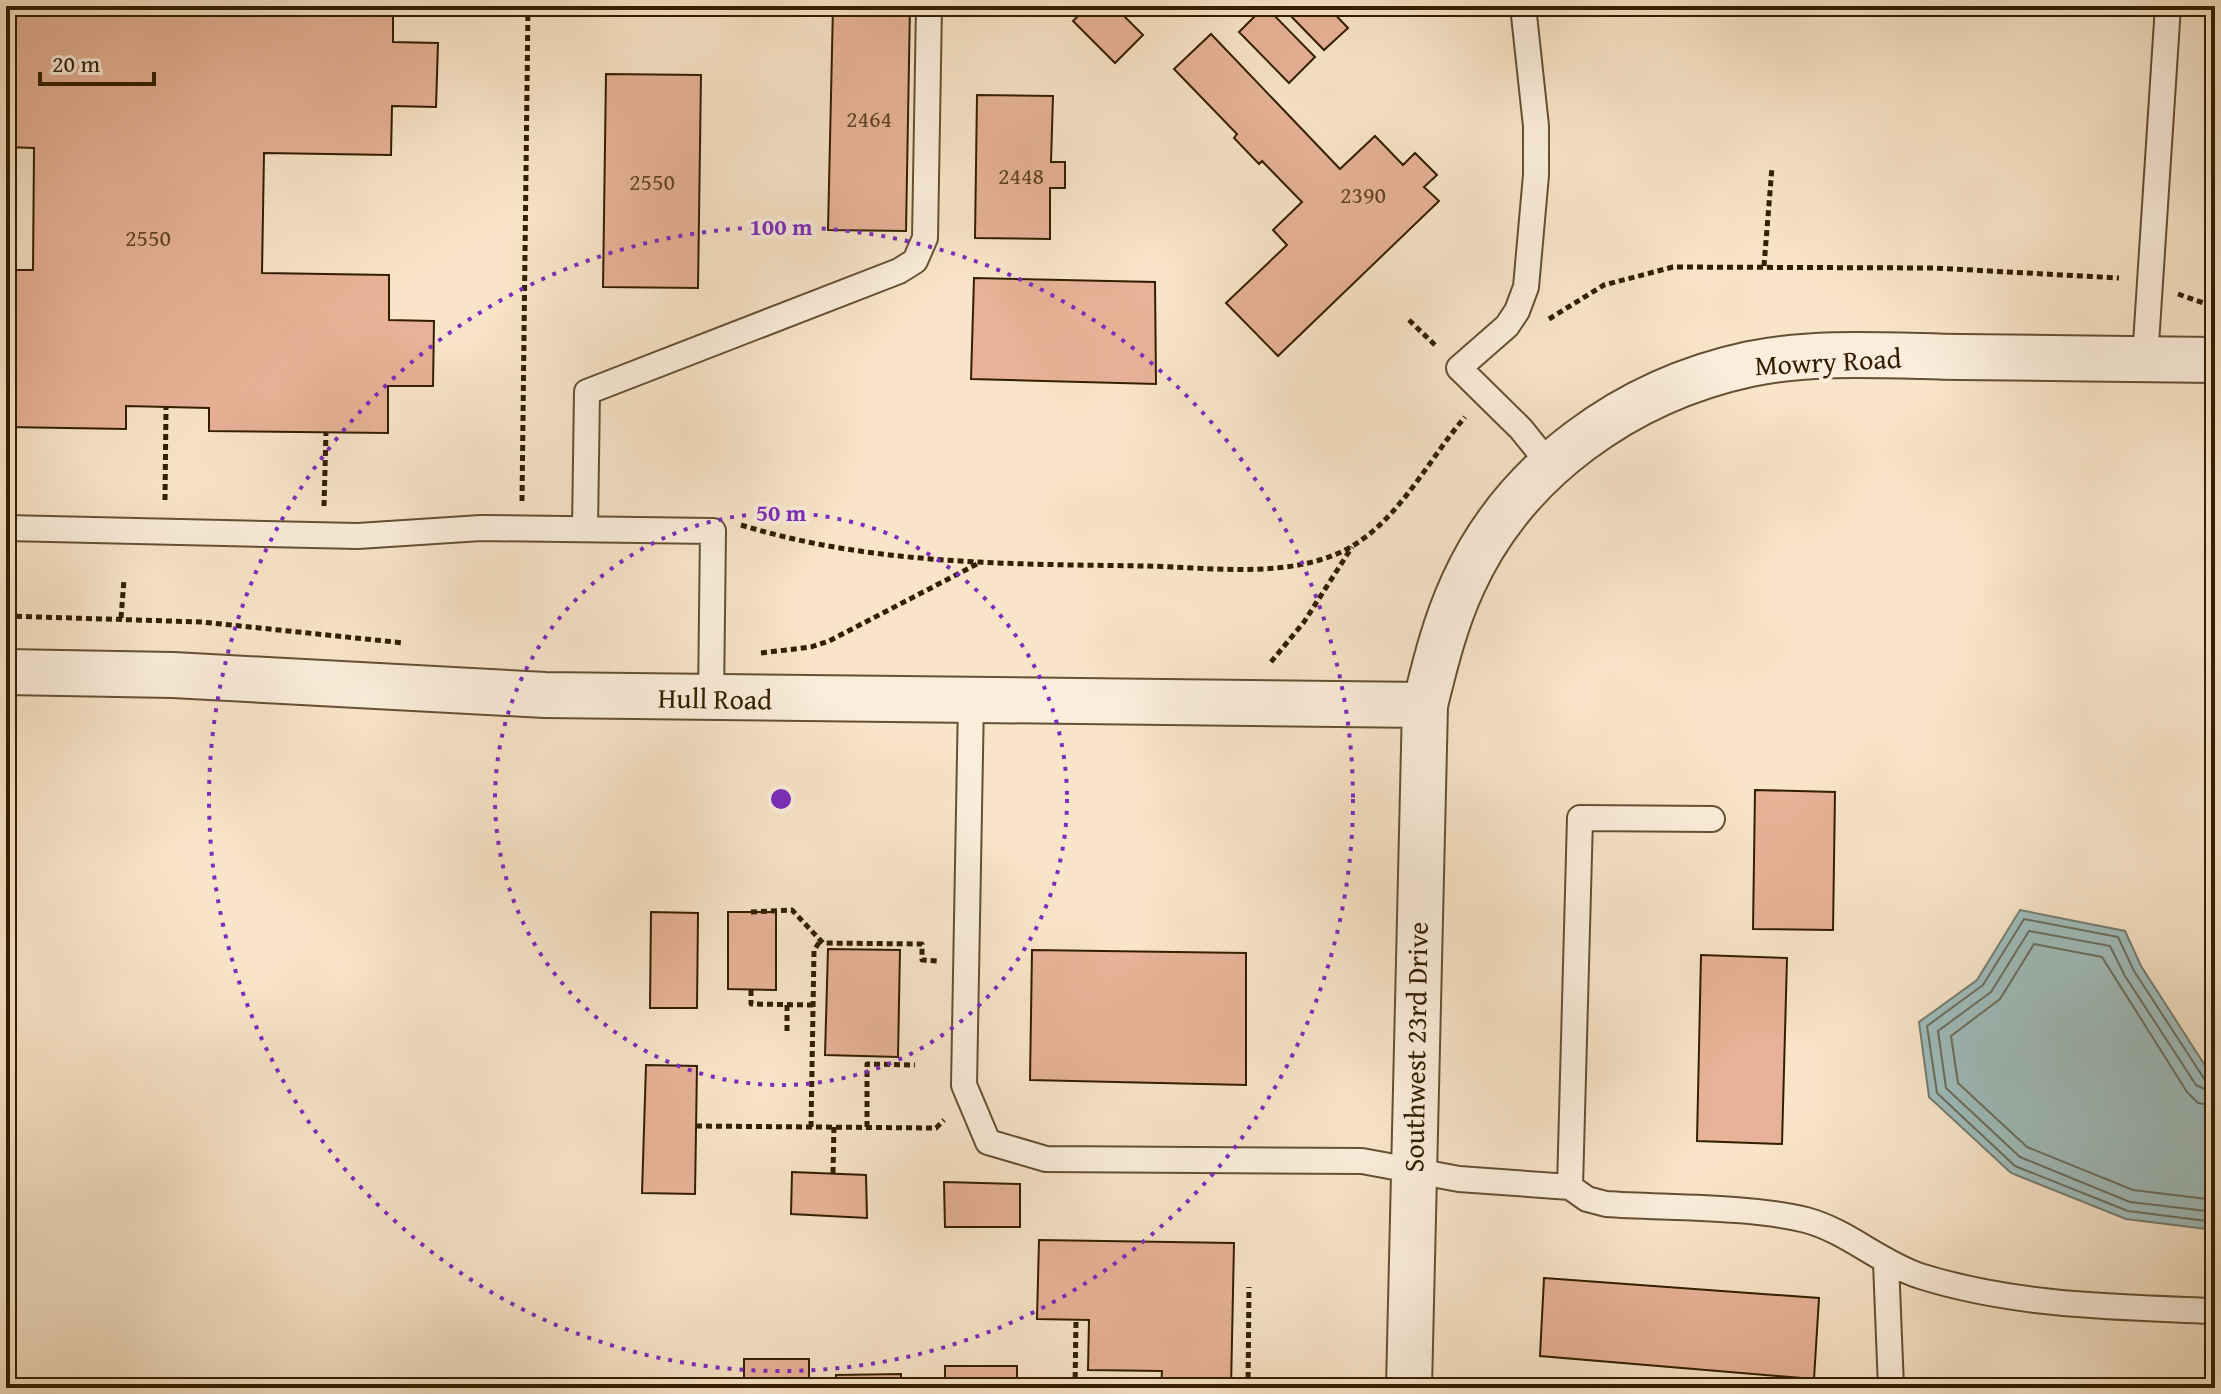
<svg xmlns="http://www.w3.org/2000/svg" width="2221" height="1394" font-family="'Gentium Book Plus',serif">
<style>
.water{fill:#9fbdbd;stroke:#747d71;stroke-width:2}
.lines{fill:none;stroke-linecap:round;stroke-linejoin:round}
.shore{stroke:#696e5e;stroke-width:2}
.building{fill:#e7b297;stroke:#331e00;stroke-width:2}
.lane-casing{stroke:#645032;stroke-width:28}
.street-casing{stroke:#645032;stroke-width:48}
.path{stroke:#331e00;stroke-width:5;stroke-dasharray:6 4;stroke-linecap:butt}
.lane{stroke:#faeddb;stroke-width:24}
.street{stroke:#faeddb;stroke-width:44}
.ring{fill:none;stroke:#7b2cbf;stroke-width:4;stroke-dasharray:4 8}
.labels{text-anchor:middle;dominant-baseline:central;stroke-width:8;stroke-linejoin:round;paint-order:stroke}
.number-label{font-size:24px;fill:#604326}
.street-label{font-size:28px;fill:#331e00;stroke:#faeddb}
.centre{fill:#7b2cbf;stroke:#faeddb;stroke-width:4}
.ring-label{font-size:24px;text-anchor:middle;font-weight:bold;fill:#7b2cbf;stroke:#faeddb;stroke-width:8;stroke-linejoin:round;paint-order:stroke}
</style>
<rect width="100%" height="100%" fill="#f8e4c8"/>
<filter id="stains"><feTurbulence type="fractalNoise" baseFrequency=".0025" numOctaves="4"/><feColorMatrix values="0 0 0 0 .2 0 0 0 0 .09 0 0 0 0 .02 0 0 0 .5 -.17"/></filter>
<radialGradient id="worn" r=".72"><stop offset=".6" stop-color="#630" stop-opacity="0"/><stop offset="1" stop-color="#630" stop-opacity=".3"/></radialGradient>
<path class="water" d="M2020,910L2125,931L2141,966L2215,1081V1230L2126,1219L2011,1173L1929,1097L1919,1022L1977,980Z"/>
<g class="lines">
<path class="shore" d="M2215,1084L2205,1080L2134,971L2118,937L2024,919L1983,985L1927,1026L1937,1093L2015,1166L2128,1211L2215,1222
M2215,1094L2196,1085L2125,976L2110,946L2029,931L1991,992L1938,1031L1946,1088L2020,1157L2130,1202L2215,1212
M2215,1106L2198,1103L2187,1092L2102,957L2034,944L2000,999L1951,1036L1958,1083L2027,1147L2133,1190L2215,1200"/>
</g>
<path class="building" d="M6,6H393V42L438,43L436,107L392,106L391,155L264,153L262,273L389,275V320L434,321L433,386H388V433L209,431V408L126,406V429L6,427V270H33L34,148L6,147Z
M833,6H910L906,231L828,230Z
M1088,6H1114L1143,35L1115,63L1073,21Z
M1265,6L1315,57L1289,83L1239,32Z
M1287,6H1327L1348,28L1324,50L1284,9Z
M1211,34L1340,169L1375,136L1403,165L1415,153L1437,175L1424,187L1439,201L1278,356L1226,303L1287,245L1273,230L1302,202L1262,161L1259,164L1234,138L1237,134L1174,69Z
M606,74L701,75L698,288L603,287Z
M977,95L1053,96L1051,162H1065V188H1050V239L975,238Z
M974,278L1155,282L1156,384L971,379Z
M1755,790L1835,792L1833,930L1753,929Z
M651,912L698,913L697,1008H650Z
M728,912H776V990L728,989Z
M828,949L900,950L898,1057L825,1055Z
M1032,950L1246,953V1085L1030,1080Z
M1701,955L1787,958L1782,1144L1697,1141Z
M646,1065L697,1066L695,1194L642,1193Z
M792,1172L866,1175L867,1218L791,1214Z
M944,1182L1020,1184V1227H945Z
M1039,1240L1234,1243L1231,1388H1161L1162,1371L1088,1370L1089,1320L1037,1319Z
M6,1274H8V1376H6Z
M1544,1278L1819,1298L1814,1379L1540,1356Z
M744,1359H809V1388H744Z
M945,1366H1017V1388H945Z
M901,1374V1388H836V1375Z
M1954,1383L2155,1388H1954Z"/>
<g class="lines">
<defs>
<path id="lane" d="M1523,6L1536,126V175L1526,287L1517,311L1507,326L1459,368L1521,429L1550,465
M2145,359L2168,6
M6,528L358,536L481,528L713,531L711,698
M585,529L587,392L899,271L915,261L925,238L929,6
M971,700L964,1085L988,1142L1046,1159L1362,1161L1459,1179L1570,1187L1587,1199L1606,1204C1665,1208 1750,1206 1806,1220C1847,1231 1879,1262 1920,1276C2015,1306 2117,1307 2215,1311
M1570,1187L1580,818L1712,819
M1886,1262L1891,1388"/>
<path id="street" d="M6,672L173,675L545,695L1425,705
M1409,1388L1425,705C1435,664 1445,623 1463,584C1515,469 1628,390 1750,364C1818,350 1892,356 1961,357C2046,358 2130,359 2215,360"/>
</defs>
<use href="#lane" class="lane-casing"/>
<use href="#street" class="street-casing"/>
<path class="path" d="M1764,266L1772,167
M2178,294L2215,307
M1549,319L1604,285L1673,267L1934,268L2119,278
M1409,320L1437,347
M6,437V427
M165,500L166,407
M522,501L528,6
M324,506L326,433
M741,525C871,565 1010,564 1145,566C1209,567 1295,581 1354,545C1401,516 1429,459 1465,417
M6,616L202,622L404,643
M121,618L124,580
M761,653L811,647L829,641L979,563
M1271,662L1304,622L1352,547
M751,912L792,910L823,943L922,944V960L938,961
M751,990V1004L813,1005
M787,1005V1034
M696,1126L936,1128L944,1120
M811,1127L814,950L821,940
M867,1127V1064L915,1065
M833,1173L834,1127
M1075,1388L1076,1320
M1248,1388L1249,1287"/>
<use href="#lane" class="lane"/>
<use href="#street" class="street"/>
</g>
<g class="ring">
<circle cx="781" cy="799" r="286"/>
<circle cx="781" cy="799" r="572"/>
</g>
<g class="labels">
<g class="number-label">
<text x="869" y="118">2464</text>
<text x="1021" y="175">2448</text>
<text x="652" y="181">2550</text>
<text x="1363" y="194">2390</text>
<text x="148" y="237">2550</text>
</g>
<g class="street-label">
<text transform="translate(1828 361) rotate(-3)">Mowry Road</text>
<text transform="translate(715 698) rotate(1)">Hull Road</text>
<text transform="translate(1415 1047) rotate(-89)">Southwest 23rd Drive</text>
</g>
</g>
<circle cx="781" cy="799" r="12" class="centre"/>
<g class="ring-label">
<text x="781" y="235">100 m</text>
<text x="781" y="521">50 m</text>
</g>
<rect width="2221" height="1394" fill="none" stroke="#f8e4c8" stroke-width="32"/>
<rect x="8" y="8" width="2205" height="1378" fill="none" stroke="#331e00" stroke-width="4"/>
<rect x="16" y="16" width="2189" height="1362" fill="none" stroke="#331e00" stroke-width="2"/>
<path d="M40 72v12h114v-12" fill="none" stroke="#331e00" stroke-width="4"/>
<text x="52" y="72" font-size="24" fill="#331e00" stroke="#faeddb" stroke-width="6" paint-order="stroke">20 m</text>
<rect width="100%" height="100%" filter="url(#stains)"/>
<rect width="100%" height="100%" fill="url(#worn)"/>
</svg>
